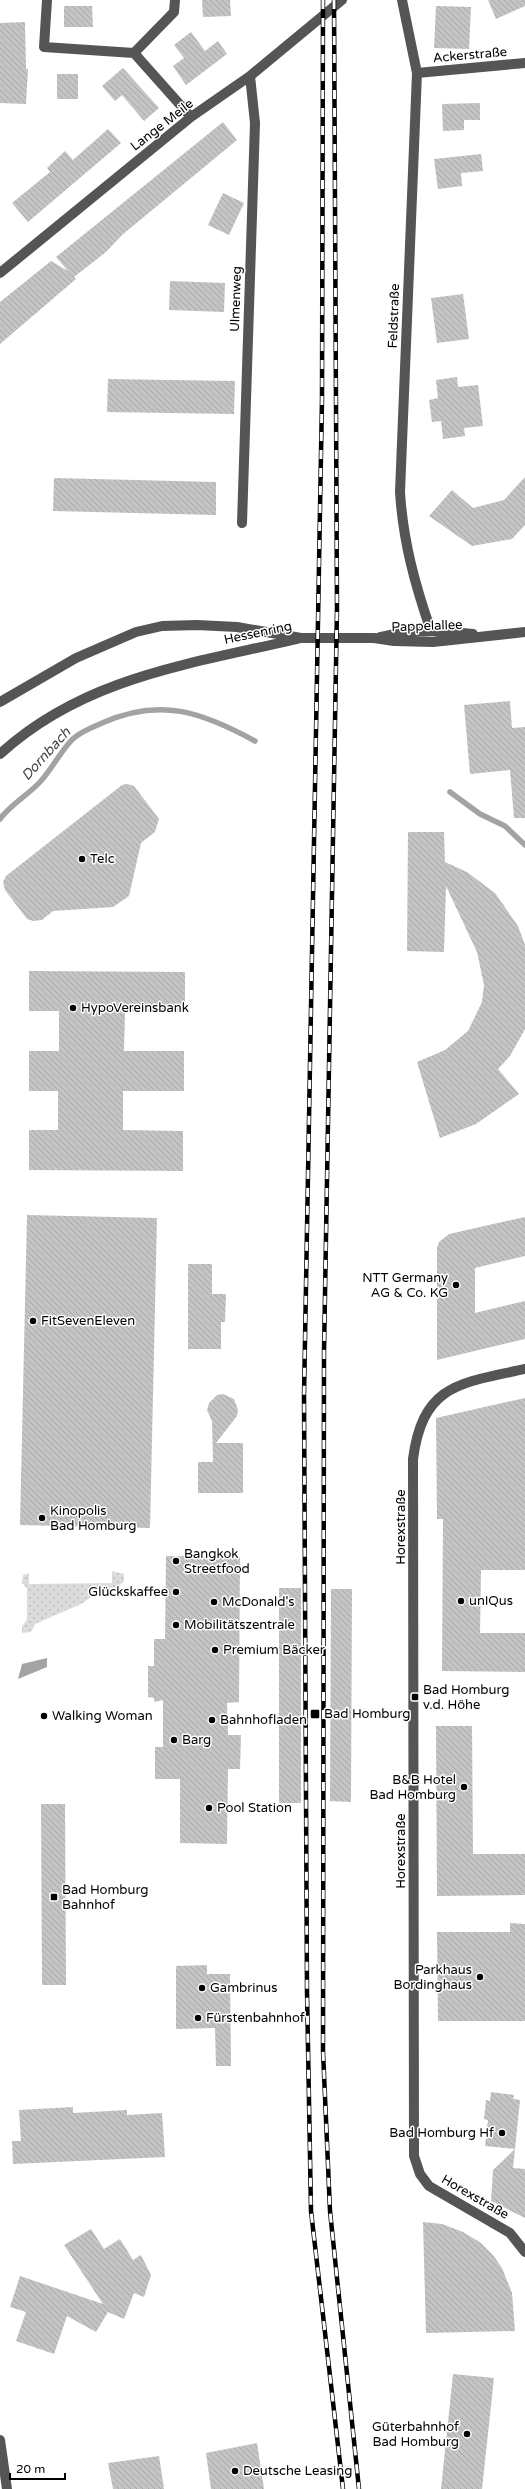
<svg xmlns="http://www.w3.org/2000/svg" width="525" height="2489" font-family="'Varela Round',sans-serif">
<style>
.grass{fill:url(#grass-dots)}
.water{fill:#a3a3a3}
.lines{fill:none;stroke-linecap:round;stroke-linejoin:round}
.stream{stroke:#a3a3a3;stroke-width:5.5}
.building{fill:url(#building-back-hatch)}
.minor{stroke:#555;stroke-width:10}
.rail-casing{stroke:#000;stroke-width:4.5}
.rail{stroke:#fff;stroke-width:3;stroke-dasharray:9;stroke-linecap:butt}
.poi-dot{fill:#000;stroke:#fff;stroke-width:1.5}
.labels{text-anchor:middle;dominant-baseline:central;stroke-width:3;stroke-linejoin:round;paint-order:stroke}
.street-label{font-size:13px;fill:#000;stroke:#fff}
.poi-label{font-size:13px;fill:#000;stroke:#fff;text-anchor:start}
.water-label{font-size:14px;font-style:italic;fill:#444;stroke:#fff}
</style>
<defs>
<pattern id="grass-dots" width="8" height="8" patternUnits="userSpaceOnUse"><rect width="8" height="8" fill="#dcdcdc"/><path d="M2 2h.1M6 6h.1" fill="none" stroke="#bbb" stroke-width="1.8" stroke-linecap="round"/></pattern>
<pattern id="building-back-hatch" width="6" height="6" patternUnits="userSpaceOnUse"><rect width="6" height="6" fill="#c4c4c4"/><path d="M-1 5l2 2M0 0l6 6M5-1l2 2" fill="none" stroke="#a7a7a7"/></pattern>
</defs>
<rect width="100%" height="100%" fill="#fff"/>
<path class="grass" d="M112,1571L124,1574V1582L116,1587L103,1589L81,1604L35,1624L31,1632L22,1633V1627L27,1619V1588L22,1583L23,1575L29,1573V1584L112,1583Z"/>
<path class="water" d="M47,1658V1667L18,1679L22,1664Z"/>
<g class="lines">
<path class="stream" d="M450,792L480,814L505,826L525,845
M0,819C11,804 27,796 40,782C51,770 58,756 69,743C77,733 91,728 102,723C160,697 202,712 255,741"/>
</g>
<path class="building" d="M202,0H230L231,16L203,17Z
M488,0H525V6L496,19Z
M64,6H92L93,27H64Z
M436,6L471,7L469,49L434,48Z
M25,22L26,69H28L26,104L0,103V23Z
M191,32L205,51L218,41L227,54L186,85L173,66L184,58L174,45Z
M123,68L159,108L144,121L122,95L115,101L102,86Z
M57,74H78V99H57Z
M480,103V120H464V130L443,131L442,104Z
M223,122L237,140L122,235L106,252L74,277L76,279L0,344V302L51,261L68,271L56,257Z
M108,129L121,143L28,222L12,203L50,172L47,168L65,151L73,160Z
M481,154L483,171L461,173L462,186L438,189L434,159Z
M223,193L244,203L229,235L208,225Z
M170,281L225,283L224,312L169,310Z
M463,294L469,339L437,343L431,298Z
M457,377L458,387L478,385L483,426L464,428L465,436L443,439L441,421L432,422L429,400L438,398L436,380Z
M108,379L235,381L234,414L107,412Z
M525,477V525L512,539L472,546L429,516L452,490L473,508L504,500Z
M54,478L216,482V515L53,511Z
M510,701L512,728L525,727V818H514L510,770L470,774L464,705Z
M127,784L134,786L159,819L155,832L141,843L129,896L113,907L53,911L42,920L33,921L27,919L5,890L3,882L6,876L122,785Z
M408,832H444L445,862L467,872L495,893L518,926L525,945V1029L510,1056L498,1069L519,1094L476,1124L440,1138L417,1062L445,1050L468,1031L482,1002L484,985L477,952L446,886L444,952L407,951Z
M29,971L185,972V1012H125L124,1051H184V1091H123V1130L183,1131V1171L29,1170V1130H58V1091H29V1051H59V1011H29Z
M27,1215L157,1218L150,1528L20,1525Z
M525,1217V1256L475,1268V1313L525,1301V1339L437,1360V1248L439,1242L449,1234Z
M188,1264H212V1294H226L225,1322H221V1349H188Z
M223,1394L234,1399L238,1410L237,1416L216,1443H243V1493H198V1462H213L212,1421L207,1410L209,1403L217,1395Z
M525,1398V1570H481L480,1633H525V1672L442,1671L443,1519H437L436,1418Z
M166,1556L240,1557L239,1702L227,1703L228,1735H241L240,1769H228L227,1844L180,1843V1779H155V1747H163V1700L154,1702V1698L148,1697V1666H154V1639H165Z
M279,1588H301V1803H279Z
M331,1589H352L351,1802L330,1801Z
M436,1726H472L473,1854H525V1895L437,1896Z
M41,1804H65L66,1985H42Z
M510,1923L525,1924V2021H438L437,1932H510Z
M207,1965V1974H230L231,2066H216L215,2028L176,2029V1966Z
M491,2092L514,2095L513,2099L520,2100L515,2149L485,2146L488,2120L484,2119L486,2100L490,2101Z
M73,2107V2113L127,2110V2115L162,2113L165,2157L13,2164L12,2141H21L19,2110Z
M515,2149L513,2168L525,2169V2218L491,2201L493,2170Z
M423,2222L442,2224L463,2232L481,2243L493,2255L502,2268L512,2293L515,2331L426,2333Z
M91,2229L104,2249L120,2239L133,2260L141,2255L151,2275L144,2297L134,2293L124,2319L108,2312L96,2332L67,2316L54,2354L16,2341L26,2312L10,2307L20,2276L103,2304L64,2245Z
M453,2374L494,2378L482,2489H441Z
M257,2443L264,2489H211L206,2453Z
M159,2456L164,2489H113L108,2463Z"/>
<g class="lines">
<path class="minor" d="M47,0L44,47L134,53L191,117
M402,0L417,73L400,492C403,541 415,585 431,631
M134,53L174,12L175,0
M417,73L525,63
M0,273L191,117L250,76L342,0
M242,523L255,123L250,76
M380,637C410,630 442,630 473,634
M0,702L76,658L136,632L162,626L197,625L237,627L301,638H374L394,641L433,642L525,632
M0,754C84,677 191,664 297,639
M525,1369C460,1383 423,1384 413,1459L414,2156L420,2174L429,2186L510,2233L525,2252
M0,2440L7,2489"/>
<defs>
<path id="rail" d="M323,0L322,399L304,1396L307,1991L311,2211L343,2489
M334,0L337,608L324,1352L323,2051L330,2211L359,2489"/>
</defs>
<use href="#rail" class="rail-casing"/>
<use href="#rail" class="rail"/>
</g>
<g class="poi-dot">
<circle cx="82" cy="859" r="4"/>
<circle cx="73" cy="1008" r="4"/>
<circle cx="456" cy="1285" r="4"/>
<circle cx="33" cy="1321" r="4"/>
<circle cx="42" cy="1518" r="4"/>
<circle cx="176" cy="1561" r="4"/>
<circle cx="176" cy="1592" r="4"/>
<circle cx="461" cy="1601" r="4"/>
<circle cx="214" cy="1602" r="4"/>
<circle cx="176" cy="1625" r="4"/>
<circle cx="215" cy="1650" r="4"/>
<rect x="411" y="1693" width="8" height="8" rx="2"/>
<rect x="310" y="1709" width="10" height="10" rx="2"/>
<circle cx="44" cy="1716" r="4"/>
<circle cx="212" cy="1720" r="4"/>
<circle cx="174" cy="1740" r="4"/>
<circle cx="464" cy="1787" r="4"/>
<circle cx="209" cy="1808" r="4"/>
<rect x="50" y="1893" width="8" height="8" rx="2"/>
<circle cx="480" cy="1977" r="4"/>
<circle cx="202" cy="1988" r="4"/>
<circle cx="198" cy="2018" r="4"/>
<circle cx="502" cy="2133" r="4"/>
<circle cx="467" cy="2434" r="4"/>
<circle cx="235" cy="2471" r="4"/>
</g>
<g class="labels">
<g class="street-label">
<text transform="translate(470 55) rotate(-5)">Ackerstraße</text>
<text transform="translate(162 125) rotate(-38)">Lange Meile</text>
<text transform="translate(236 299) rotate(-88)">Ulmenweg</text>
<text transform="translate(394 316) rotate(-88)">Feldstraße</text>
<text transform="translate(427 626) rotate(-2)">Pappelallee</text>
<text transform="translate(258 633) rotate(-12)">Hessenring</text>
<text transform="translate(401 1527) rotate(-90)">Horexstraße</text>
<text transform="translate(401 1851) rotate(-90)">Horexstraße</text>
<text transform="translate(475 2197) rotate(30)">Horexstraße</text>
</g>
<g class="poi-label">
<text x="90" y="859">Telc</text>
<text x="81" y="1008">HypoVereinsbank</text>
<text x="448" y="1278" text-anchor="end">NTT Germany<tspan x="448" dy="15">AG &amp; Co. KG</tspan></text>
<text x="41" y="1321">FitSevenEleven</text>
<text x="50" y="1511">Kinopolis<tspan x="50" dy="15">Bad Homburg</tspan></text>
<text x="184" y="1554">Bangkok<tspan x="184" dy="15">Streetfood</tspan></text>
<text x="168" y="1592" text-anchor="end">Glückskaffee</text>
<text x="469" y="1601">unIQus</text>
<text x="222" y="1602">McDonald's</text>
<text x="184" y="1625">Mobilitätszentrale</text>
<text x="223" y="1650">Premium Bäcker</text>
<text x="423" y="1690">Bad Homburg<tspan x="423" dy="15">v.d. Höhe</tspan></text>
<text x="324" y="1714">Bad Homburg</text>
<text x="52" y="1716">Walking Woman</text>
<text x="220" y="1720">Bahnhofladen</text>
<text x="182" y="1740">Barg</text>
<text x="456" y="1780" text-anchor="end">B&amp;B Hotel<tspan x="456" dy="15">Bad Homburg</tspan></text>
<text x="217" y="1808">Pool Station</text>
<text x="62" y="1890">Bad Homburg<tspan x="62" dy="15">Bahnhof</tspan></text>
<text x="472" y="1970" text-anchor="end">Parkhaus<tspan x="472" dy="15">Bordinghaus</tspan></text>
<text x="210" y="1988">Gambrinus</text>
<text x="206" y="2018">Fürstenbahnhof</text>
<text x="494" y="2133" text-anchor="end">Bad Homburg Hf</text>
<text x="459" y="2427" text-anchor="end">Güterbahnhof<tspan x="459" dy="15">Bad Homburg</tspan></text>
<text x="243" y="2471">Deutsche Leasing</text>
</g>
<g class="water-label">
<text transform="translate(46 754) rotate(-48)">Dornbach</text>
</g>
</g>
<path d="M10 2473v6h55v-6" fill="none" stroke="#000000" stroke-width="2"/>
<text x="16" y="2473" font-size="12" fill="#000000" stroke="#ffffff" stroke-width="3" paint-order="stroke">20 m</text>
</svg>
